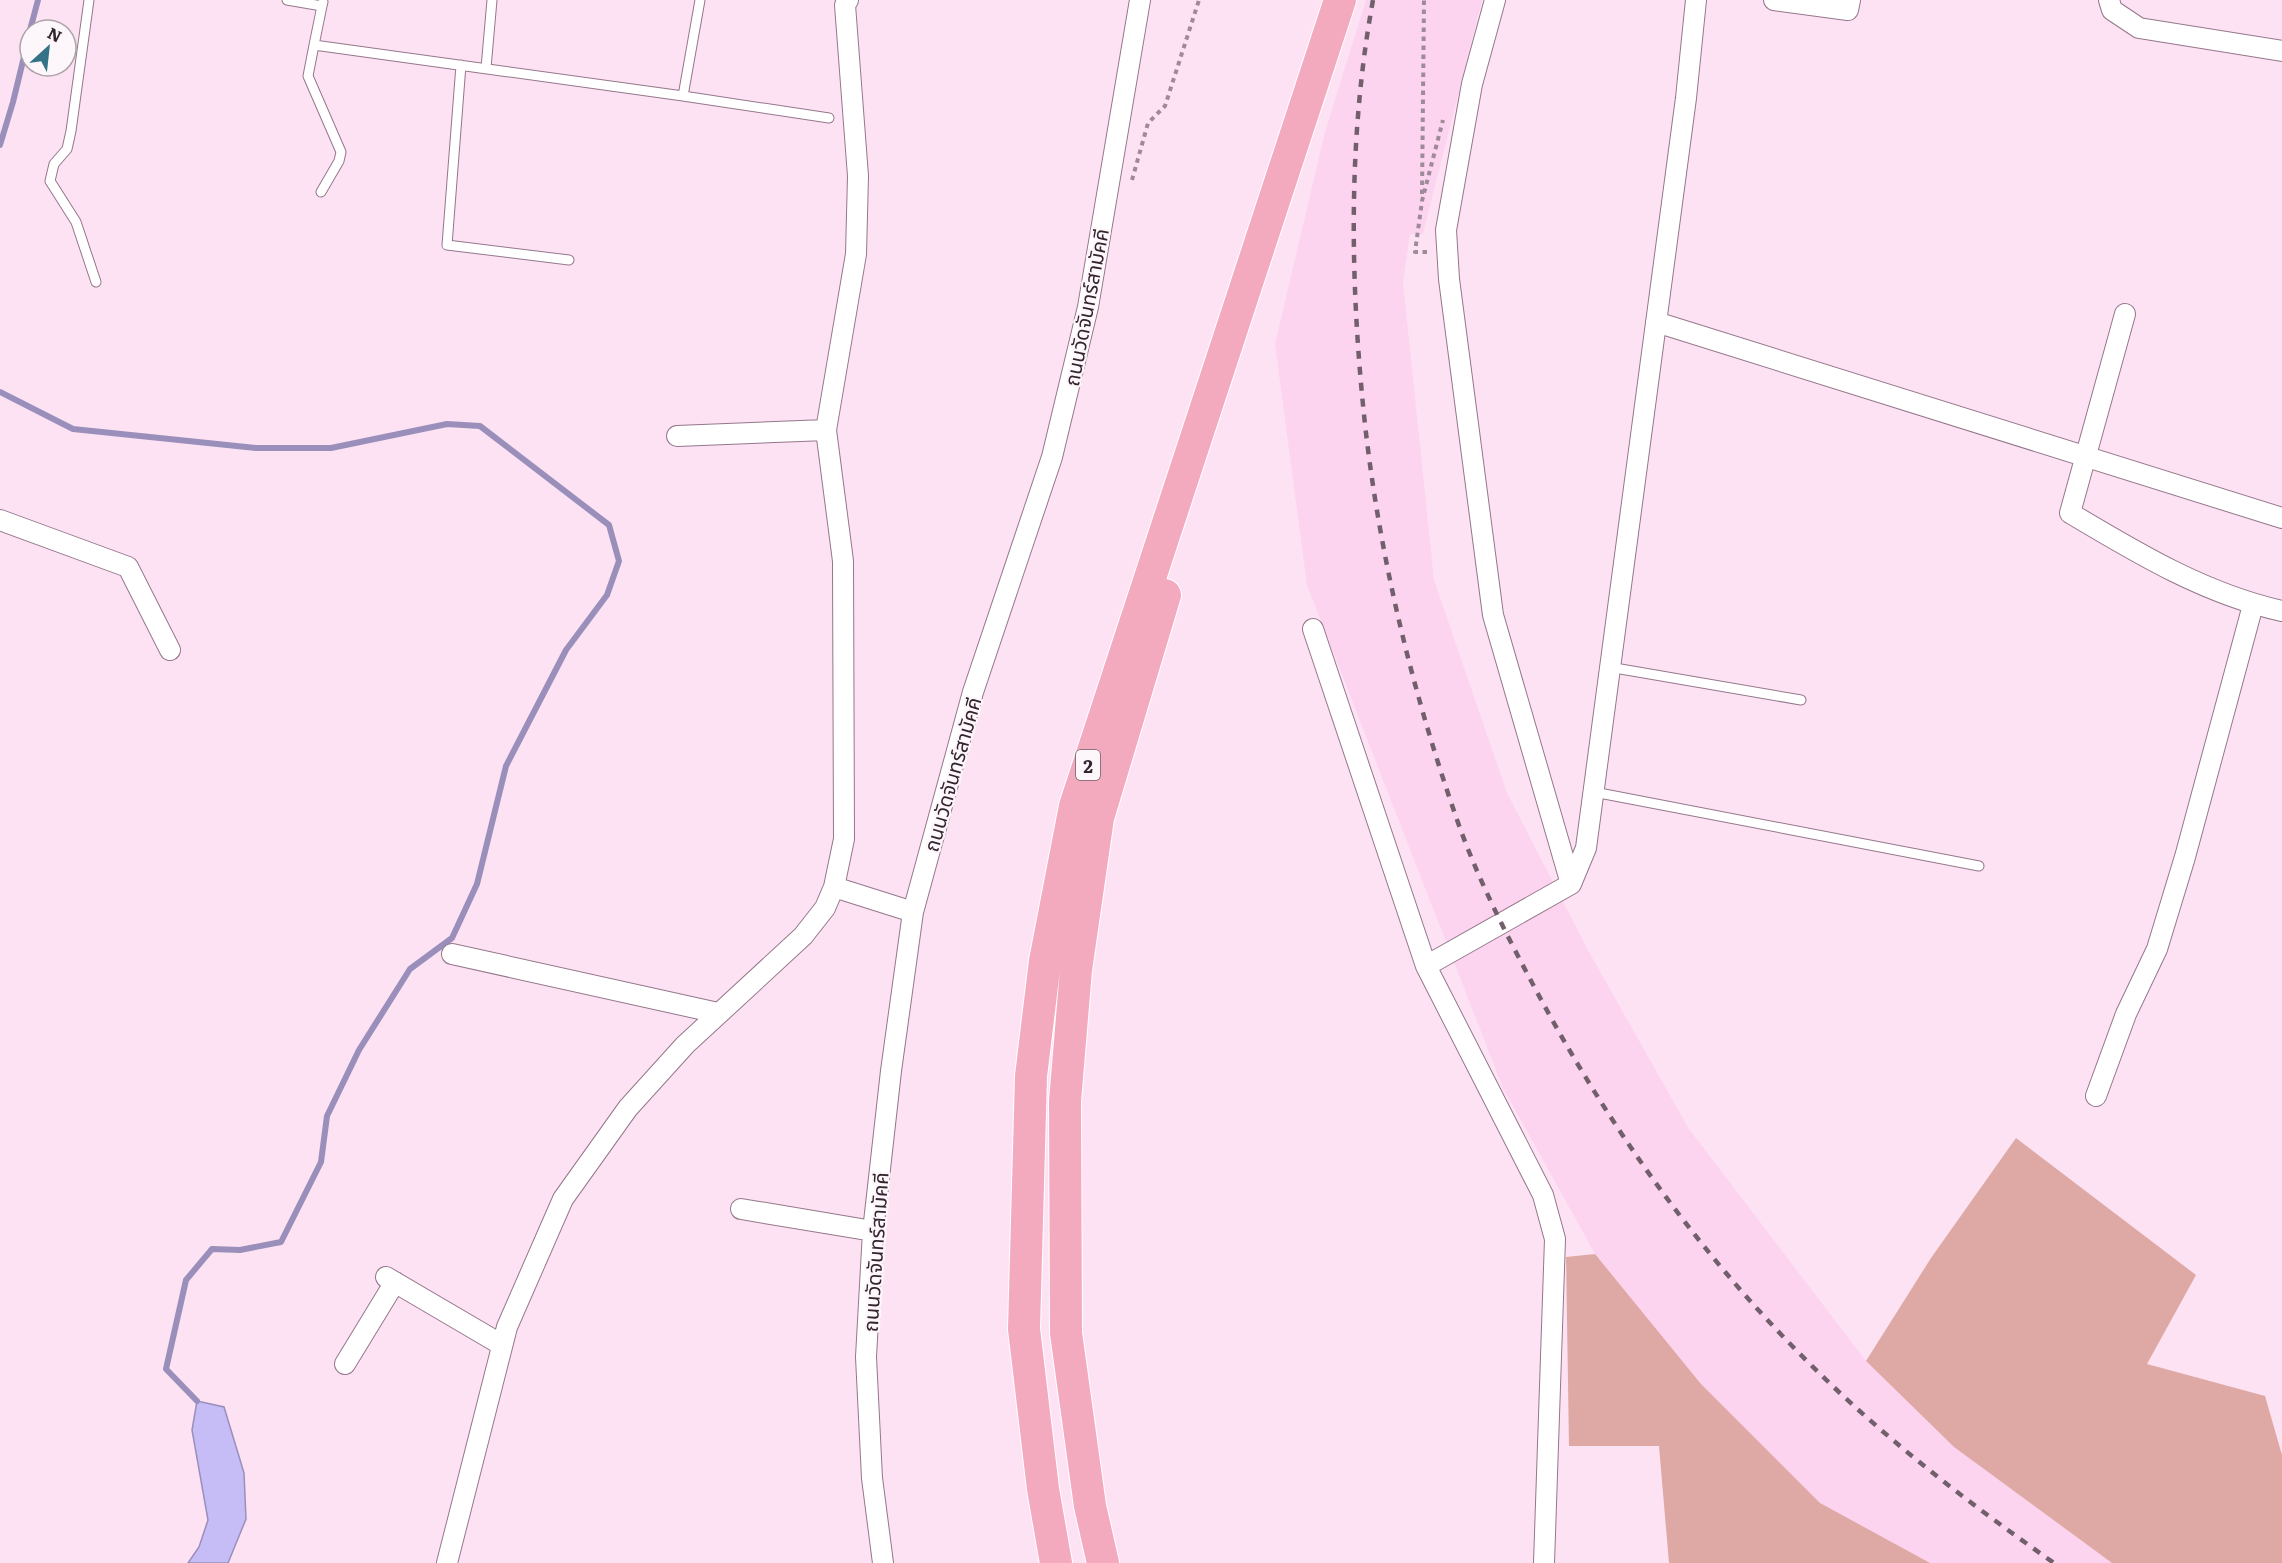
<svg xmlns="http://www.w3.org/2000/svg" width="2282" height="1563" font-family="Literata,'Noto Sans Thai',serif">
<style>
.built{fill:#fcd4ef}
.green{fill:#dea9a4}
.water{fill:#c6bdf7;stroke:#9a8fbb;stroke-width:1.5}
.lines{fill:none;stroke-linecap:round;stroke-linejoin:round}
.stream{stroke:#9a8fbb;stroke-width:6}
.service-casing{stroke:#95778b;stroke-width:11}
.minor-casing{stroke:#95778b;stroke-width:22}
.trunk-casing{stroke:#fff;stroke-width:34}
.path{stroke:#9f8a98;stroke-width:4;stroke-dasharray:4.5 4.5;stroke-linecap:butt}
.service{stroke:#fff;stroke-width:9}
.minor{stroke:#fff;stroke-width:20}
.trunk{stroke:#f3aabf;stroke-width:32}
.rail{stroke:#71606b;stroke-width:4.5;stroke-dasharray:8 8;stroke-linecap:butt}
.labels{text-anchor:middle;dominant-baseline:central;stroke-width:4.5;stroke-linejoin:round;paint-order:stroke}
.shield{fill:#fdf6fa;stroke:#6f646b;stroke-width:1.5}
.shield-label{font-size:18px;font-weight:bold;fill:#32252e}
.street-label{font-size:20px;fill:#32252e;stroke:#fdf6fa}
</style>
<rect width="100%" height="100%" fill="#fde2f4"/>
<path class="built" d="M1366,0H1482L1423,234H1410L1403,282L1434,580L1507,793L1589,952L1689,1129L1866,1361L1954,1447L2112,1563H1902L1820,1503L1701,1384L1595,1254L1503,1088L1307,585L1275,344L1325,132Z"/>
<path class="green" d="M2016,1138L2196,1275L2147,1364L2265,1396L2282,1455V1563H2112L1954,1447L1866,1361L1931,1258Z
M1595,1254L1701,1384L1820,1503L1930,1563H1669L1659,1446H1569L1566,1257Z"/>
<path class="water" d="M197,1401L224,1407L244,1473L246,1519L228,1563H188L199,1547L208,1520L192,1430Z"/>
<g class="lines">
<path class="stream" d="M30,30L38,0
M0,145L13,102L30,32
M0,392L73,429L256,448H331L447,424L480,426L609,525L619,561L607,595L566,650L506,766L477,884L452,938L410,969L359,1050L327,1116L321,1162L281,1242L240,1250L212,1249L186,1280L166,1369L197,1401"/>
<defs>
<path id="service" d="M89,0L71,131L67,149L54,164L50,181L76,222L96,282
M287,0L322,6L323,2
M322,6L314,45L683,96L700,0
M314,45L308,76L341,152L339,161L321,192
M461,65L447,245L569,260
M486,68L492,0
M683,96L829,118
M1609,667L1801,700
M1594,792L1979,866"/>
<path id="minor" d="M1495,0L1472,84L1446,230L1449,279L1493,615L1571,884
M1774,0L1848,10L1850,0
M2109,0L2112,10L2139,28L2282,51
M2125,314L2070,513C2137,553 2205,594 2282,611
M1656,322L2282,518
M677,436L826,430
M0,520L128,567L170,650
M1313,629L1426,966L1543,1195L1555,1239L1544,1563
M834,887L913,912
M452,954L718,1013
M1426,966L1571,884L1586,848L1686,98L1696,0
M2096,1096L2126,1014L2157,949L2185,857L2253,605
M741,1209L873,1231
M386,1277L502,1345
M345,1364L395,1282
M447,1563L507,1327L563,1199L628,1108L685,1045L803,936L825,908L834,887L844,839L843,561L826,430L856,254L858,176L845,5L848,0
M883,1563L872,1478L866,1357L873,1231L891,1071L913,912L973,692L1052,457L1088,307L1140,0"/>
<path id="trunk" d="M1056,1563L1043,1489L1024,1329L1031,1076L1045,961L1075,806L1340,0
M1103,1563L1090,1506L1066,1333L1065,1101L1076,970L1098,818L1165,595"/>
</defs>
<use href="#service" class="service-casing"/>
<use href="#minor" class="minor-casing"/>
<use href="#trunk" class="trunk-casing"/>
<path class="path" d="M1132,180L1148,123L1165,106L1199,0
M1422,194L1424,0
M1427,252H1415L1422,201L1443,120"/>
<use href="#service" class="service"/>
<use href="#minor" class="minor"/>
<use href="#trunk" class="trunk"/>
<path class="rail" d="M1373,0C1348,136 1350,278 1364,415C1378,549 1410,683 1454,811C1475,874 1506,934 1537,992C1609,1127 1700,1255 1809,1363C1884,1438 1967,1502 2054,1563"/>
</g>
<g class="labels">
<rect class="shield" x="1076" y="750" width="24" height="30" rx="4.5"/>
<g class="shield-label">
<text x="1088" y="765">2</text>
</g>
<g class="street-label">
<text transform="translate(1085 307) rotate(-79)">ถนนวัดจันทร์สามัคคี</text>
<text transform="translate(951 774) rotate(-74)">ถนนวัดจันทร์สามัคคี</text>
<text transform="translate(874 1252) rotate(-86)">ถนนวัดจันทร์สามัคคี</text>
</g>
</g>
<g transform="translate(48 48) rotate(27)"><circle r="28" fill="#fdf6fa" stroke="#aca2a8" stroke-width="1.5"/>
<path d="M0-4.5L10 22L0 15L-10 22Z" fill="#337287"/>
<text y="-9" font-size="16" font-weight="bold" text-anchor="middle" fill="#32252e">N</text>
</g>
</svg>
